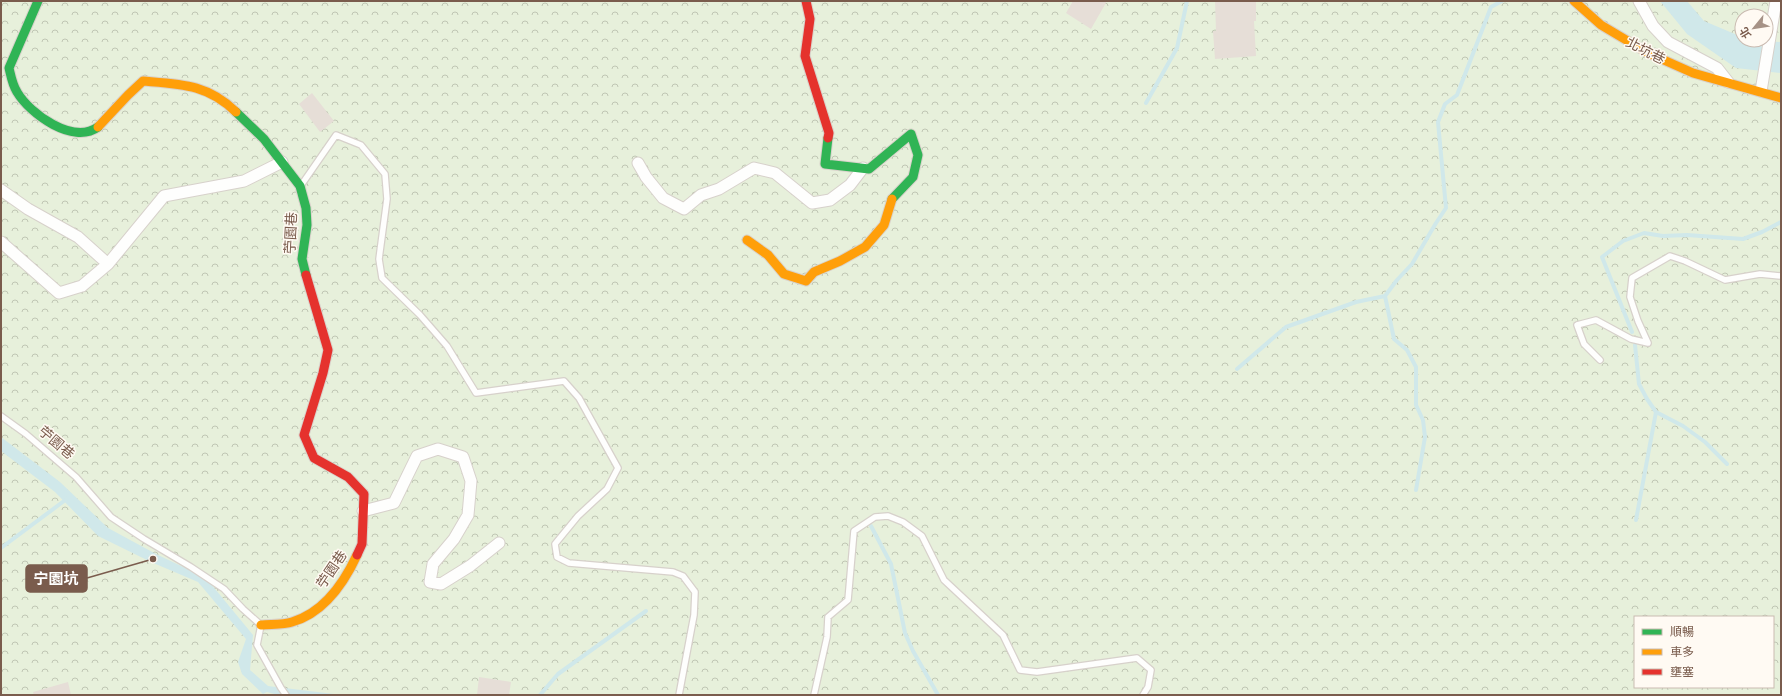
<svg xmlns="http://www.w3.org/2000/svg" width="1782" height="696" font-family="'Open Sans','Noto Sans TC',sans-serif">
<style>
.forest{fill:url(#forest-crowns);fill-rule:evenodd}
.water{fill:#d0e8ea}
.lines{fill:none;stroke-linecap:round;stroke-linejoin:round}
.stream{stroke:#d0e8ea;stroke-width:4}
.building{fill:#e6ded7}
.lane-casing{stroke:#d7d1cb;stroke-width:8}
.street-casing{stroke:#d7d1cb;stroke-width:13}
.fast-casing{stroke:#d9d2cb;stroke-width:11}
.slow-casing{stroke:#d9d2cb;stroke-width:11}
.jam-casing{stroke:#d9d2cb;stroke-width:11}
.lane{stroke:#fefefd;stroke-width:5.5}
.street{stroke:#fefefd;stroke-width:11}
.fast{stroke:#30b455;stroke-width:9}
.slow{stroke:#ff9f0a;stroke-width:9}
.jam{stroke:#e5322d;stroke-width:9}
.labels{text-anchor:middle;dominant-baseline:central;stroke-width:3;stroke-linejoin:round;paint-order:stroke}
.street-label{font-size:14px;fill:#7a5c4d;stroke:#fffaf3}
.leader{fill:none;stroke:#7a5c4d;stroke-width:1.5}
.callout-dot{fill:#7a5c4d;stroke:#fffaf3;stroke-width:1.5}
.callout{fill:#7a5c4d;stroke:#7a5c4d;stroke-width:1.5}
.callout-label{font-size:15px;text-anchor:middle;font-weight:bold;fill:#fff}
</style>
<defs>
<pattern id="forest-crowns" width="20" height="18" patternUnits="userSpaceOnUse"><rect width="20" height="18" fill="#e7f0db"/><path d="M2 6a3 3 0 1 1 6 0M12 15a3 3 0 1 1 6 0" fill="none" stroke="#c0c6b4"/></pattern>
</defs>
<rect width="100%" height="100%" fill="#f9f5f0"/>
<path class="forest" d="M1,1H1781V695H1ZM1742,16H1766V40H1742ZM1635,617H1773V687H1635Z"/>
<path class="water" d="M1660,1H1687L1704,21L1742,37V40L1781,42V73L1736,68L1687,34Z
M1,437L60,482L108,528L156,554L206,578L253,635L250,670L268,686L342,695H278L267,692L263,694L242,674L238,662L246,639L198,582L151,562L98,536L55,492L1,451Z"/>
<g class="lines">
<path class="stream" d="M1146,103L1177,48L1187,1
M1632,332L1602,257L1623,241L1644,233L1663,236L1687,235L1743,239L1762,232L1781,222
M1635,345L1639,384L1647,399L1656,412L1636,520
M1237,369L1286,327L1356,302L1385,296
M1656,412L1683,426L1705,442L1727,464
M1416,490L1425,437L1423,420L1416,405V367L1407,350L1394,339L1385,296L1397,280L1412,264L1436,223L1446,208L1438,122L1445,104L1457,95L1491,7L1502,1
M871,526L891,564L905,633L913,651L938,695
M1,548L68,498
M540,695L558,674L646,611"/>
</g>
<path class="building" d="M1073,1H1107L1091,29L1066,13Z
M1215,1H1256V21H1254L1256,56L1215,59L1213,31H1216Z
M312,93L334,121L320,132L299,104Z
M479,677L511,682L509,695H477Z
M68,682L71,695H34L33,692Z"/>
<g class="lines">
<defs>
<path id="lane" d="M302,184L336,135L361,145L385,174L387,199L379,259L382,278L420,315L447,346L476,393L564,381L579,398L618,468L607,489L578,516L555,544L557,557L569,563L673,572L683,576L695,592L694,615L679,695
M1600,360L1584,344L1577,325L1596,320L1631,339L1648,343L1638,321L1630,297L1632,278L1670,256L1685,261L1725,280L1760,274L1781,276
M1,416L26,434L76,477L111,517L144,539L191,567L224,589L243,609L261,625L257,645L281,688L286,695
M814,695L827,637L828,617L848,600L854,531L875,517L888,516L903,522L922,536L944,580L1003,635L1020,670L1037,672L1137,658L1151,670L1148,687L1143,695"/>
<path id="street" d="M1639,1L1653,26L1668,42L1717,68L1728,82
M1761,91L1776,1
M638,163L646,177L663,198L684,209L701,195L719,189L754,168L775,173L812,203L830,200L850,185L863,168
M1,190L28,209L78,237L108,264
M1,242L59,293L82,286L108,264L164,196L244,181L282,162
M363,511L394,503L417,456L438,449L463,457L471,481L468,515L454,539L433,564L430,582L441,584L470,566L499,543"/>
<path id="fast" d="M38,1L9,68C11,76 12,84 17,92C30,114 73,145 98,127
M236,112L264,139L300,186L306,208L307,225L302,259L306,275
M828,138L825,164L869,169L911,134L918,155L913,177L892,199"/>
<path id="slow" d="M1574,1L1601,25L1648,53L1693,73L1781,98
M98,127L128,95L143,81C180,84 208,84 236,112
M747,240L768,255L784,274L806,281L814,272L840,261L865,247L884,225L892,199
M261,625C271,624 283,625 292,622C323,613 344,583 357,555"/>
<path id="jam" d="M806,1L810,19L805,56L829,133L828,138
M306,275L328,350L323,373L304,435L314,458L348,477L364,494L362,544L357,555"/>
</defs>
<use href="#lane" class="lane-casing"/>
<use href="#street" class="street-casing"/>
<use href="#fast" class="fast-casing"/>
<use href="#slow" class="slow-casing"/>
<use href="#jam" class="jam-casing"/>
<use href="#lane" class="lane"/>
<use href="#street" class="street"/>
<use href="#fast" class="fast"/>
<use href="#slow" class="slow"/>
<use href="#jam" class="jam"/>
</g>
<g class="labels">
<g class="street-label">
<text transform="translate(1646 50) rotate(27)">北坑巷</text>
<text transform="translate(290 233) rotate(-87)">苧園巷</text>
<text transform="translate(57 442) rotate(40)">苧園巷</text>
<text transform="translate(331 569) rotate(-56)">苧園巷</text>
</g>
</g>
<path class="leader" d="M153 559L87 578"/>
<circle class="callout-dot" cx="153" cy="559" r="4"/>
<rect class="callout" x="26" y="565" width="61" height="27" rx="4"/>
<g class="callout-label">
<text x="56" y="584">宁園坑</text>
</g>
<rect width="1782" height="696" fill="none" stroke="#7a5c4d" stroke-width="4"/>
<rect x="1634" y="616" width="140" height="72" fill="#fffaf3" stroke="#cabbb1"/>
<rect x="1642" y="629" width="20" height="6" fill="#30b455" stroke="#cabbb1"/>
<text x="1670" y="636" font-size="12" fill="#7a5c4d">順暢</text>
<rect x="1642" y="649" width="20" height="6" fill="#ff9f0a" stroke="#cabbb1"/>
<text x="1670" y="656" font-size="12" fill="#7a5c4d">車多</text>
<rect x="1642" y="669" width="20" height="6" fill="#e5322d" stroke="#cabbb1"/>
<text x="1670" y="676" font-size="12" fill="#7a5c4d">壅塞</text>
<g transform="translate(1754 28) rotate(240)"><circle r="19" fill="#fffaf3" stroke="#cabbb1"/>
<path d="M0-3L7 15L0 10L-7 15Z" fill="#a69286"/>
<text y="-6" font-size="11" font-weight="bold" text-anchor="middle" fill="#7a5c4d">北</text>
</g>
</svg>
